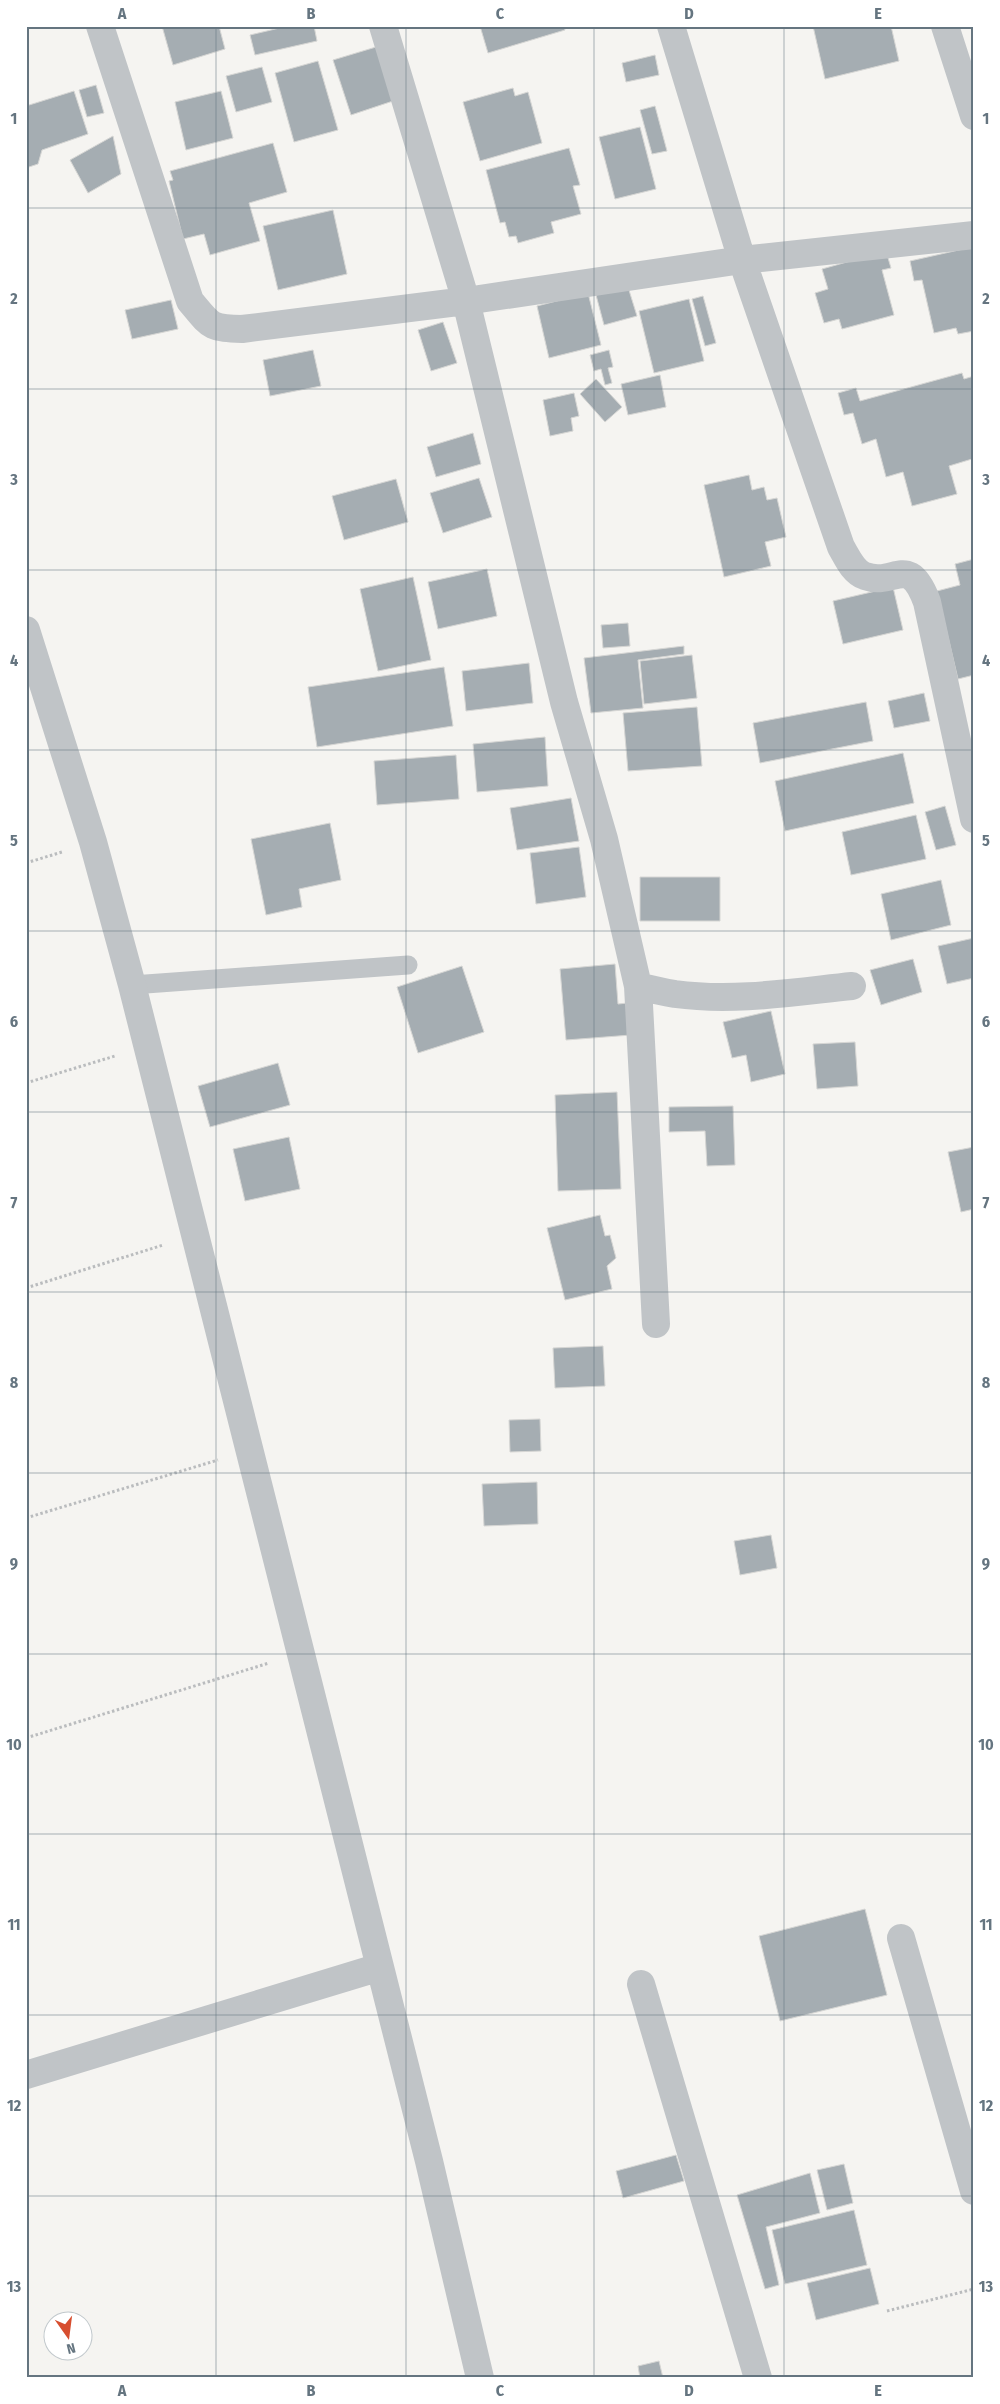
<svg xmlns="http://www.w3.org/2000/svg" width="1000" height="2404" font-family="'Fira Sans Condensed',sans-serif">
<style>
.building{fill:#a5adb2;stroke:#d6d6d4}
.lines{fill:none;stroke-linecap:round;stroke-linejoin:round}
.path{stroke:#babcbe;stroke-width:3;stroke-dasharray:2.5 2.5;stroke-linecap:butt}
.lane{stroke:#c0c4c7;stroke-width:19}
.street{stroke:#c0c4c7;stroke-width:28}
.grid{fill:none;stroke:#657580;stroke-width:1;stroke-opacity:0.55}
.neatline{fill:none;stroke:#657580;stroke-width:2}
.grid-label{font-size:16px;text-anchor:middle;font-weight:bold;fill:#657580}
</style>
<rect width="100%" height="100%" fill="#f5f4f1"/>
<path class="building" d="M162,26H219L225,49L173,65Z
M288,26H314L317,41L255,55L250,35Z
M480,26H564L565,30L488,53Z
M813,26H891L899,61L825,79Z
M376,47L393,101L351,115L333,60Z
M655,55L659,75L626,82L622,63Z
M318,61L338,130L294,142L275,73Z
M262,67L272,102L236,112L226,76Z
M96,85L104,113L87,117L79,90Z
M513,88L515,96L528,92L542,143L480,161L463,102Z
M74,91L88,134L42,150L38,164L26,168V106Z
M221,91L233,138L186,150L175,102Z
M655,106L667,151L652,154L640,110Z
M640,127L656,189L615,199L599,137Z
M113,136L121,174L88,193L70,160Z
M273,143L287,192L249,203L260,241L210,255L204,234L183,239L169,181L173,180L170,171Z
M569,148L580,185L573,186L581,214L551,222L554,233L518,243L516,236L509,237L505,222L500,223L486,170Z
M333,210L347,274L278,290L263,226Z
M972,247L974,331L958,334L956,328L934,333L922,280L914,281L910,261Z
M886,251L891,268L882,270L894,315L842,329L839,319L824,323L815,293L828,289L822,269Z
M628,287L637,316L604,325L596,295Z
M588,293L601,345L549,358L537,306Z
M703,296L716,343L705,346L692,299Z
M689,299L704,361L654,373L639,311Z
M171,300L178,329L132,339L125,310Z
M443,322L457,363L431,371L418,330Z
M313,350L321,386L270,396L263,360Z
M609,350L613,367L608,368L612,383L605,385L601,369L594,371L590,355Z
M962,373L964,379L974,376L972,459L949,466L957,494L912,506L903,472L886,477L876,439L862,444L853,413L844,415L838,393L856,388L860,401Z
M660,375L666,407L628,415L621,384Z
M596,379L622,407L605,422L580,394Z
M574,393L579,416L571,418L573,431L550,436L543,400Z
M473,433L481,464L436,477L427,447Z
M749,475L752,490L764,487L767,500L777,498L786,537L765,542L771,566L724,577L704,485Z
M479,478L492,517L443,533L430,493Z
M396,479L408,522L344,540L332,496Z
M974,559V675L958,679L937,591L960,585L955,564Z
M487,569L497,616L438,629L428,582Z
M413,577L431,660L378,671L360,589Z
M893,587L903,630L843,644L833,601Z
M628,623L630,646L603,648L601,625Z
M684,646V654L638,660L643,708L591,713L584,658Z
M692,655L697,698L644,704L640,661Z
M529,663L533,703L466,711L462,671Z
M444,667L453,726L317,747L308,687Z
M924,693L930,721L894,728L888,701Z
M866,702L873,741L760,763L753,723Z
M697,707L702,766L628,771L623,713Z
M545,737L548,786L477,792L473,744Z
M903,753L914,803L785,831L775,781Z
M456,755L459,799L377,805L374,761Z
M571,798L579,841L517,850L510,808Z
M945,806L956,845L936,850L925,812Z
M916,815L926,859L851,875L842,832Z
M330,823L341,880L299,889L302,907L266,915L251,839Z
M579,847L586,897L536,904L530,853Z
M640,877H720V921H640Z
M941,880L951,925L891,940L881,894Z
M974,938V978L947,984L938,946Z
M913,959L922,992L881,1005L870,970Z
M615,964L618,1004L628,1003L631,1035L566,1040L560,969Z
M462,966L484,1032L418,1053L397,987Z
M771,1011L785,1074L751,1082L746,1055L732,1058L723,1022Z
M855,1042L858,1086L817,1089L813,1044Z
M278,1063L290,1105L210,1127L198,1086Z
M617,1092L621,1189L558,1191L555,1095Z
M733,1106L735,1165L707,1166L705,1131L669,1132V1107Z
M289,1137L300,1189L245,1201L233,1149Z
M974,1147V1209L961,1212L948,1152Z
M600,1215L605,1236L610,1235L616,1258L607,1266L612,1289L565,1300L547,1228Z
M603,1346L605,1386L555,1388L553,1348Z
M540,1419L541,1451L510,1452L509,1420Z
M537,1482L538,1524L484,1526L482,1484Z
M771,1535L777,1568L740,1575L734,1541Z
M865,1909L887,1995L780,2021L759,1936Z
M676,2155L684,2181L623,2198L616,2171Z
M844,2164L853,2203L827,2210L817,2170Z
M810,2173L820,2213L766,2227L779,2285L765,2289L737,2195Z
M854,2210L867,2265L785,2284L772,2230Z
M870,2268L879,2304L816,2320L807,2283Z
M659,2361L663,2378H640L638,2366Z"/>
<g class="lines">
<path class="path" d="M26,863L62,852
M26,1083L115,1056
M26,1288L163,1245
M26,1518L218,1460
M26,1738L269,1663
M887,2311L974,2289"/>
<path class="lane" d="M132,985L408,965"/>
<path class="street" d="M100,26L190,301C211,326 209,328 242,329L466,301L742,260L974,235
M383,26L466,301L564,702L604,839L638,986L656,1324
M671,26L742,260L841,547C847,557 853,572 865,576C895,587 908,552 927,602L974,819
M945,26L974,116
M26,630L93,842L132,985L429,2161L480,2378
M638,986C650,989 663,992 675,994C734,1002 794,992 852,986
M901,1938L974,2191
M641,1984L758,2378
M26,2075L380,1967"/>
</g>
<path class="grid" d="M216,26V2378M406,26V2378M594,26V2378M784,26V2378M26,208H974M26,389H974M26,570H974M26,750H974M26,931H974M26,1112H974M26,1292H974M26,1473H974M26,1654H974M26,1834H974M26,2015H974M26,2196H974"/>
<rect width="1000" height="2404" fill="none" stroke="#ffffff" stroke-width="55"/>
<g transform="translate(68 2336) rotate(166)"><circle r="24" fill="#ffffff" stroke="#c1c8cc"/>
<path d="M0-4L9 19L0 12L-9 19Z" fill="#d74e2f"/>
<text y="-8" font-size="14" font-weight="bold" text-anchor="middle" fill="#657580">N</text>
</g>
<rect x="28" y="28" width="944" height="2348" class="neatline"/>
<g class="grid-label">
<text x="122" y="19">A</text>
<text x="311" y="19">B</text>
<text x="500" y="19">C</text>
<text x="689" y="19">D</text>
<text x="878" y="19">E</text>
<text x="14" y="124">1</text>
<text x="986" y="124">1</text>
<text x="14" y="304">2</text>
<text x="986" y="304">2</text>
<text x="14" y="485">3</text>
<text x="986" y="485">3</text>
<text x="14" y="666">4</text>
<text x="986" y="666">4</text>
<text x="14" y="846">5</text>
<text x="986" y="846">5</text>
<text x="14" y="1027">6</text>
<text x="986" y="1027">6</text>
<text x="14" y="1208">7</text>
<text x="986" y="1208">7</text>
<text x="14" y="1388">8</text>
<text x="986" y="1388">8</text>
<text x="14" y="1569">9</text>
<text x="986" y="1569">9</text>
<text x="14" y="1750">10</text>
<text x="986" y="1750">10</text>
<text x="14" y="1930">11</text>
<text x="986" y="1930">11</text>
<text x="14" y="2111">12</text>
<text x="986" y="2111">12</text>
<text x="14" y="2292">13</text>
<text x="986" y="2292">13</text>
<text x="122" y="2396">A</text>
<text x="311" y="2396">B</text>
<text x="500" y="2396">C</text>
<text x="689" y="2396">D</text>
<text x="878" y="2396">E</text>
</g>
</svg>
